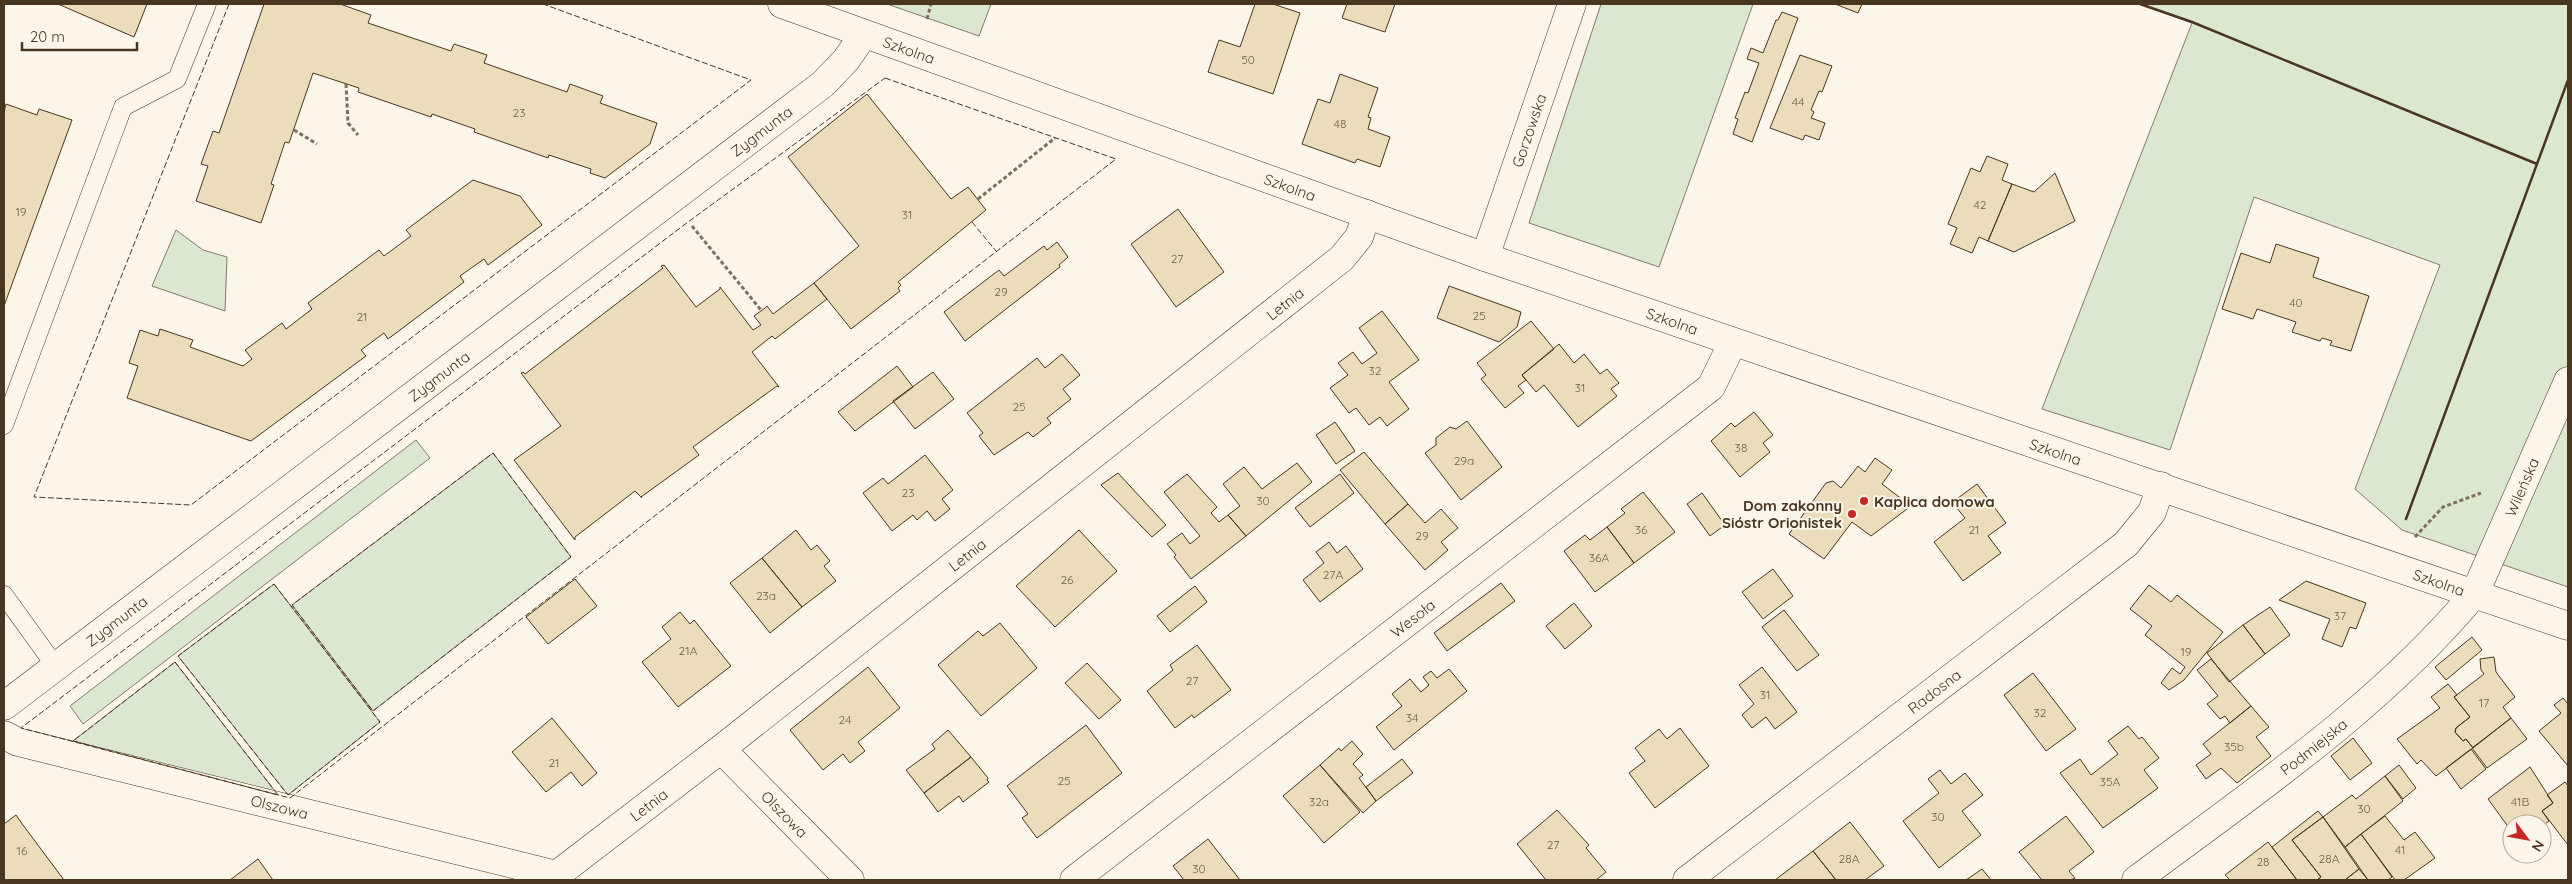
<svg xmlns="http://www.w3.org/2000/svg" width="2572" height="884" font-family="Quicksand,sans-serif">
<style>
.green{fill:#dce7d0;stroke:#887966}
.building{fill:#ecdcbc;stroke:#4a3520}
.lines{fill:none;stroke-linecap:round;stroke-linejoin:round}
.lane-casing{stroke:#4a3520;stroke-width:19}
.street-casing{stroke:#4a3520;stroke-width:29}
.path{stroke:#7f6f5c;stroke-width:3;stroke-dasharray:4 2.5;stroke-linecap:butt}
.lane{stroke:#fbf6e9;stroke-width:18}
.street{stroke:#fbf6e9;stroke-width:28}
.fence{stroke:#4a3520;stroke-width:1;stroke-dasharray:6 2.5;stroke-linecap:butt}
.wall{stroke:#4a3520;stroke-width:2.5}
.poi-dot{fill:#c62828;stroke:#fbf6e9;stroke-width:2}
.labels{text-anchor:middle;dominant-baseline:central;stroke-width:4;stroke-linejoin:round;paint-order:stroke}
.number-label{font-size:12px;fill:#725f47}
.street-label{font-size:15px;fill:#4a3520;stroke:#fbf6e9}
.poi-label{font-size:15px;font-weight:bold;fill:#4a3520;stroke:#fbf6e9;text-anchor:start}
</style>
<rect width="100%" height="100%" fill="#fbf6e9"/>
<path class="green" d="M887,4H991L979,36Z
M1601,4H1753L1659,267L1529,223Z
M2140,4H2568V587L2402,530L2355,489L2440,265L2254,197L2170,450L2042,409L2192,23Z
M176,230L203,250L227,257L225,311L152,286Z
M416,440L430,458L83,724L70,706Z
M493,453L571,557L373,711L292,605Z
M274,584L380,722L288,795L178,656Z
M175,662L278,795L73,741Z"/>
<path class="building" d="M58,4H147L134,37Z
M264,4H340L371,15L368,23L451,51L454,44L487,55L484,63L567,92L570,84L603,96L600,103L657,123L650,144L605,178L590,173L591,169L549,155L548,158L474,132L475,129L432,114L431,117L358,92L359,88L313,73L289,143L285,142L271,184L274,185L261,223L196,201L208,166L201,164L213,131L219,133Z
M1255,4H1273L1300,13L1273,94L1208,72L1219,40L1240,47Z
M1347,4H1395L1385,32L1342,18Z
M1835,4H1862L1858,13Z
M1782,12L1798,18L1752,142L1733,134L1738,119L1735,118L1745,92L1748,93L1759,63L1747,59L1751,48L1763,53L1776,20H1778Z
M1800,55L1832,66L1822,92L1819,91L1811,110L1814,112L1811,118L1825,123L1819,140L1805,135L1803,140L1770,128Z
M1340,74L1378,88L1368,117L1371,118L1368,129L1390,137L1380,167L1357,159L1355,163L1302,144L1318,99L1330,103Z
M867,94L951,199L968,187L986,210L898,282L901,285L898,288L900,291L851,329L814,283L859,246L788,157Z
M6,104L37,115L39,109L72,120L4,306V112Z
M1987,156L2008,164L2002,180L2012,184L1988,241L1979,237L1972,253L1950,244L1957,228L1948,224L1971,168L1980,172Z
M2055,173L2075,221L2014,252L1988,241L2012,184L2034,192Z
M473,180L520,196L542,225L488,265L484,259L460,276L464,282L388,339L384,333L361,350L366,356L251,441L127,398L138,366L129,363L140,330L158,336L160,329L193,340L190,347L243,366L252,359L245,350L282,323L286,329L312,309L308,303L379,250L384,256L411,236L406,230Z
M1178,209L1224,272L1176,307L1131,244Z
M1057,242L1068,257L1059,265L1060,267L965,341L944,312L999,270L1004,276L1044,246L1047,250Z
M2276,244L2319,258L2313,277L2369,296L2351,351L2330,345L2332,341L2322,338L2320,341L2292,332L2296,322L2257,309L2253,319L2222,309L2241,253L2270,263Z
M664,265L696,307L720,289V287L753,330L761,325L754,316L765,308L767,306L773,314L814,283L827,299L775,339L772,336L752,352L779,387L777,386L693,447L699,455L641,497L642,498L635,491L575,537V540L514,460L561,426L521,373L523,372L525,374L663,268L661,266Z
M1449,286L1521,312L1517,327L1499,342L1437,318Z
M1382,311L1419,360L1389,382L1409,409L1387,426L1380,417L1369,425L1356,408L1349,413L1330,388L1348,375L1338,363L1353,352L1362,364L1377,353L1359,328Z
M1531,321L1554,349L1522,375L1526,380L1518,386L1524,393L1505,408L1481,379L1486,375L1477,363Z
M1559,344L1574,363L1584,354L1600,374L1607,369L1619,383L1611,389L1617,396L1578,427L1544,385L1536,392L1522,375Z
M1062,354L1080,375L1063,389L1071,399L1047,418L1051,423L1033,437L1028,432L994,455L979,436L983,433L967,413L1037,358L1045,368Z
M897,366L913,387L855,431L838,412Z
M933,372L954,399L915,429L893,401Z
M1754,412L1773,435L1763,443L1770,452L1740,477L1711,441L1731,423L1735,427Z
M1467,421L1502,467L1461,500L1425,453L1436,445V438L1450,427L1456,429Z
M1335,422L1355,451L1336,464L1316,435Z
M1364,452L1408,504L1385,524L1340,470Z
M925,455L953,490L942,499L950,509L935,521L927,511L917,520L913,515L892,531L863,493L883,478L888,484Z
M1875,458L1892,470L1882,484L1911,506L1871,536L1852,522L1824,559L1789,534L1826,483L1833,481L1841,488L1858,466L1865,472Z
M1297,463L1312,482L1246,536L1228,515L1240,506L1223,484L1244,467L1262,489Z
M1118,473L1166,525L1152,537L1101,485Z
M1187,474L1217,507L1211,513L1219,522L1228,515L1246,536L1191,579L1174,557L1176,555L1167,544L1182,533L1190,544L1200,536L1164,492Z
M1340,474L1354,493L1310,527L1295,508Z
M1977,484L2006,523L1988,536L2001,553L1963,581L1934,542L1965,518L1956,507L1962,502L1958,498Z
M1643,492L1675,532L1634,563L1607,527L1625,513L1621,509Z
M1702,493L1725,525L1710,536L1687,504Z
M1408,504L1425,523L1441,509L1458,528L1441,542L1448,550L1425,570L1385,524Z
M1607,527L1634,563L1595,592L1564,551L1585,535L1590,540Z
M796,530L811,550L817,545L830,561L824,566L836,581L802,607L762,558Z
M1079,530L1117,571L1055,627L1016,586Z
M1329,542L1337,553L1346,546L1363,569L1320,602L1303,580L1324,563L1316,552Z
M762,558L802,607L770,633L730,583Z
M1773,569L1793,596L1763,619L1742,592Z
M575,579L597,606L548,644L526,617Z
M2306,581L2366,603L2356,629L2350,627L2342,647L2322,639L2330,619L2279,600Z
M1501,583L1515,601L1447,651L1434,633Z
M2149,585L2171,602L2177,595L2223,632L2184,680L2169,690L2161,683L2172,668L2180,674L2185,667L2145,635L2152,626L2130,609Z
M1195,586L1207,602L1170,632L1157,616Z
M1574,603L1592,626L1565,649L1546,626Z
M2270,607L2290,635L2265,654L2243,625Z
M1784,610L1819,655L1797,671L1762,627Z
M680,612L690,624L694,620L731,666L678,707L642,662L671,639L662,627Z
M1000,623L1037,668L981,716L938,665L978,631L983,636Z
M2243,625L2265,654L2229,682L2207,653Z
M2472,637L2482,650L2446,680L2435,667Z
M1197,645L1231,690L1194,718L1192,715L1175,728L1147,691L1173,670L1170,665Z
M2494,657L2496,672L2515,697L2503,707L2511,718L2473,748L2466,739L2463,741L2455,732L2456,728L2470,717L2454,697L2484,674L2481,670L2480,659Z
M2211,659L2251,706L2230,723L2225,716L2220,719L2207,704L2218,696L2197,670Z
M1087,663L1121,700L1099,719L1065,683Z
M868,667L900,708L858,742L865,751L850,763L843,754L823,770L790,730Z
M1762,667L1797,712L1775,729L1766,717L1752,728L1742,715L1754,704L1739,685Z
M1449,669L1467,691L1394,750L1376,727L1402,706L1392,694L1410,679L1421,692L1429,685L1423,677L1431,671L1437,678Z
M2033,673L2076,729L2046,751L2004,695Z
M2448,684L2457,695L2454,697L2470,717L2456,728L2455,732L2463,741L2466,739L2473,748L2436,776L2421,760L2417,764L2397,739L2440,708L2431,697Z
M2563,698L2568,704V766L2539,731L2561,713L2554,705Z
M2251,706L2269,727L2256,737L2271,756L2237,783L2221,768L2206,779L2196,765L2211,754L2203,744Z
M552,718L597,773L582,786L571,772L546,792L512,752Z
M2511,718L2527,739L2487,768L2472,748Z
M1086,725L1122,773L1037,838L1022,818L1028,814L1007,786Z
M2128,726L2139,739L2142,737L2159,758L2144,770L2158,788L2103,828L2060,773L2080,759L2091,775L2118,754L2108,741Z
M1680,728L1709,766L1655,808L1629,773L1645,761L1635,748L1659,729L1667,739Z
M948,730L971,757L924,793L906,770L935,749L932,744Z
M2353,738L2372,763L2350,780L2331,756Z
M1352,741L1363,754L1353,764L1363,775L1359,778L1376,801L1363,813L1320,765L1339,748L1341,751Z
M2471,749L2486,769L2461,789L2446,768Z
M971,757L988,778L987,780L989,782L963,802L959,796L938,812L924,793Z
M1402,759L1413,773L1376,801L1366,787Z
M1320,765L1360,812L1324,843L1283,796Z
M2399,765L2416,788L2403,799L2385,776Z
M2530,767L2553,803L2542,811L2549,821L2542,826V824H2512V832L2488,799Z
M1940,770L1951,784L1965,773L1983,795L1962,811L1981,835L1939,868L1903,821L1939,793L1928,779Z
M2385,776L2403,801L2345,847L2323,817L2352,795L2356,799Z
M2565,782L2568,786V845L2542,811L2553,803L2547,795Z
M1557,810L1589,845L1586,848L1606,872L1596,880H1546L1517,844Z
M2318,811L2323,817L2292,840L2321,877L2317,880H2297L2272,847Z
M16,815L23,825L64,880H4V824Z
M2066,816L2094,852L2069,871L2075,878L2071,880H2042L2019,852Z
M2385,816L2404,840L2415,832L2435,858L2404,880H2395L2361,834Z
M2323,817L2359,869L2345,880H2317L2321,877L2292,840Z
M1850,822L1884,866L1865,880H1836L1813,851Z
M2361,834L2392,877L2388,880H2368L2345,847Z
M1208,839L1240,880H1184L1173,866Z
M2268,842L2297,880H2230L2225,875Z
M1813,851L1836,880H1775Z
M258,859L273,880H230Z
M1982,869L1991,880H1966Z
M2359,869L2368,880H2345Z"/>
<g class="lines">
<defs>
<path id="lane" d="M4,425L123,107L177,79L207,4
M4,595L56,667"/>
<g id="street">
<path id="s1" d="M782,4L1485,257L2568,626"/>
<path id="s2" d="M1485,257L1572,4"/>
<path id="s3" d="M4,706L823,84L846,60L864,34"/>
<path id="s4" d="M4,735L18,742L557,875"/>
<path id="s5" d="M721,749L850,880"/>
<path id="s6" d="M550,880L721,749L1342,258L1359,237L1367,214"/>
<path id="s7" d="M1074,880L1711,387L1733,342"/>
<path id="s8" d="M1687,880L2126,544L2152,512L2161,486"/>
<path id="s9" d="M2136,880C2254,792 2380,707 2475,593L2568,381"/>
</g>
</defs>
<use href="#lane" class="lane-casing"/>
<use href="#street" class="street-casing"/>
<path class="path" d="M927,19L931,4
M346,84L348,123L358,135
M294,130L317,144
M978,199L1055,138
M692,226L761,310
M2415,537L2443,507L2481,493"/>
<use href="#lane" class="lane"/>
<use href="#street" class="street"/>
<path class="fence" d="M229,4L34,497L191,505L751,80L543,4
M885,78L1116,159L290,798L21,728L688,222Z
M972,222L996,251
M493,453L571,557L373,711L292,605Z
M274,584L380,722L288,795L178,656Z
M175,662L278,795L73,741Z"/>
<path class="wall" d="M2140,4L2192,22L2537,164
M2406,519L2568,80"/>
</g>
<g class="poi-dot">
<circle cx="1864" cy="501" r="5"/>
<circle cx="1852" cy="514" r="5"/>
</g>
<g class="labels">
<g class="number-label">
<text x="1248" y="59">50</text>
<text x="1798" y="101">44</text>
<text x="519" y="112">23</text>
<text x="1340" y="123">48</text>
<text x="1980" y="204">42</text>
<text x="21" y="211">19</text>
<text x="907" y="214">31</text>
<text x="1177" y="258">27</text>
<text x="1001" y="291">29</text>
<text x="2296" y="302">40</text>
<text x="1479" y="315">25</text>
<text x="362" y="316">21</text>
<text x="1375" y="370">32</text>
<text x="1580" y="387">31</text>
<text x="1019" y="406">25</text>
<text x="1741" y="447">38</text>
<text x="1464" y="460">29a</text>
<text x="908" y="492">23</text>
<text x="1263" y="500">30</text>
<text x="1641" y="529">36</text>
<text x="1974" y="529">21</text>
<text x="1422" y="535">29</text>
<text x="1599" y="557">36A</text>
<text x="1333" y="574">27A</text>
<text x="1067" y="579">26</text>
<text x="766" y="595">23a</text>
<text x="2340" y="615">37</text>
<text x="688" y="650">21A</text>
<text x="2186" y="651">19</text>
<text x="1192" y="680">27</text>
<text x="1765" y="694">31</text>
<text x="2484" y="702">17</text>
<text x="2040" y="712">32</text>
<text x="1412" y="717">34</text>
<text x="845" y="719">24</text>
<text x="2234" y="746">35b</text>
<text x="554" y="762">21</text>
<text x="1064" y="780">25</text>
<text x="2110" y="781">35A</text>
<text x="1319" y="801">32a</text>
<text x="2520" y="801">41B</text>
<text x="2364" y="808">30</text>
<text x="1938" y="816">30</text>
<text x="1553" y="844">27</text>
<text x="2400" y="849">41</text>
<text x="22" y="850">16</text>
<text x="1849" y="858">28A</text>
<text x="2329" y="858">28A</text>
<text x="2263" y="861">28</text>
<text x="1199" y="868">30</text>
</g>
<g class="street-label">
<text stroke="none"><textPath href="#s1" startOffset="135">Szkolna</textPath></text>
<text stroke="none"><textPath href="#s3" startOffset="951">Zygmunta</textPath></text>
<text stroke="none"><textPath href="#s2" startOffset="134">Gorzowska</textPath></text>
<text stroke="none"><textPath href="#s1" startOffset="540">Szkolna</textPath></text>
<text stroke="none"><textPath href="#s6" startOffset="934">Letnia</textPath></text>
<text stroke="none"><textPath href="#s1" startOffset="945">Szkolna</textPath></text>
<text stroke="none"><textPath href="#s3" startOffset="546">Zygmunta</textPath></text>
<text stroke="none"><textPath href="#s1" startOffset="1350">Szkolna</textPath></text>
<text stroke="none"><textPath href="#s9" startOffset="561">Wileńska</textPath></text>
<text stroke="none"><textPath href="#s6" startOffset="529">Letnia</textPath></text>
<text stroke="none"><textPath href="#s1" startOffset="1755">Szkolna</textPath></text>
<text stroke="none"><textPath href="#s7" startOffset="428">Wesoła</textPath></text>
<text stroke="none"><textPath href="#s3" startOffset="141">Zygmunta</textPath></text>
<text stroke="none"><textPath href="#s8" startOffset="311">Radosna</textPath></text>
<text stroke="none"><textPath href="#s9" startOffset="222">Podmiejska</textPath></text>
<text stroke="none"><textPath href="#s6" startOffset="124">Letnia</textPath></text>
<text stroke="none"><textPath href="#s4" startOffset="285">Olszowa</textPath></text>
<text stroke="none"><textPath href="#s5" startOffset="91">Olszowa</textPath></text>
</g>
<g class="poi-label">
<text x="1874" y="501">Kaplica domowa</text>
<text x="1842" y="505" text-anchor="end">Dom zakonny<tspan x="1842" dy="17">Sióstr Orionistek</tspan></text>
</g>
</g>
<rect width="2572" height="884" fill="none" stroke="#4a3520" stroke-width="10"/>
<g transform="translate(2527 839) rotate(122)"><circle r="24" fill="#fbf6e9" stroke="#b4a999"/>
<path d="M0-4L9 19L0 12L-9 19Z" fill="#c62828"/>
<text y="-8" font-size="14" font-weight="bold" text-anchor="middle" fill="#4a3520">N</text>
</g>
<path d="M22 42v8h115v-8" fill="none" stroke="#4a3520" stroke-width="2.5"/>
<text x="30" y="42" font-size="15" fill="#4a3520" stroke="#fbf6e9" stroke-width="4" paint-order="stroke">20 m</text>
</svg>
